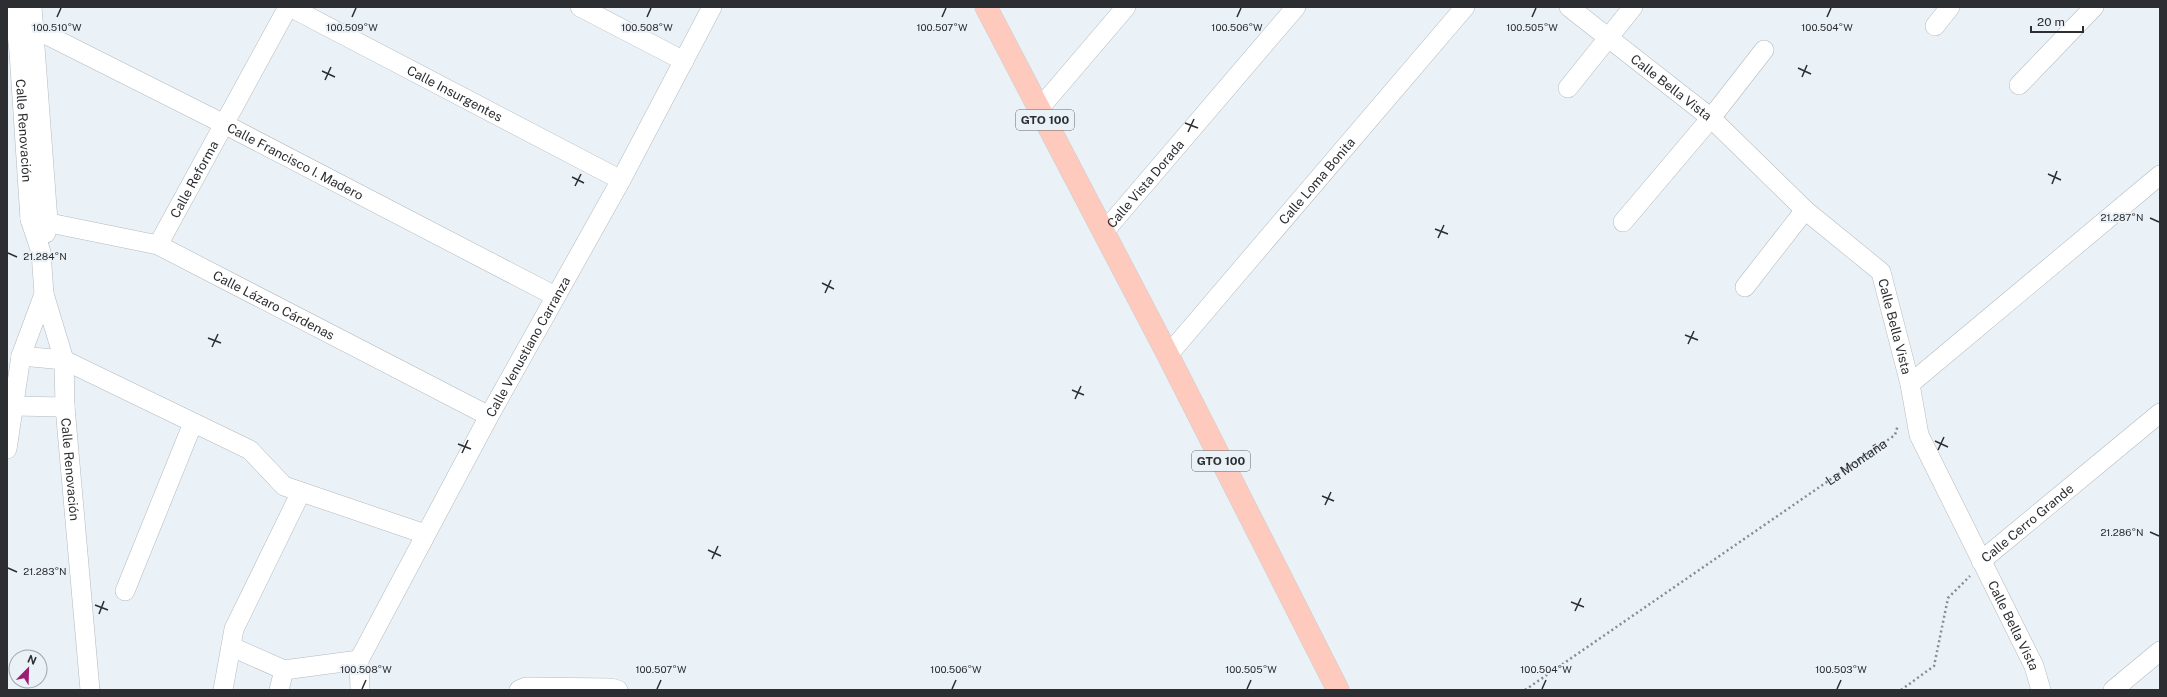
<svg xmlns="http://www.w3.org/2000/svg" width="2167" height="697" font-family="'Public Sans',sans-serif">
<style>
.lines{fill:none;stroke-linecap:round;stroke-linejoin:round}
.minor-casing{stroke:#b4babf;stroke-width:20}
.primary-casing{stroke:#cccdce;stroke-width:23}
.path{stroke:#878c90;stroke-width:2.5;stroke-dasharray:2 3;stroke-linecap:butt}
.minor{stroke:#fff;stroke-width:19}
.primary{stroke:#fecabd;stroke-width:22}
.ticks{fill:none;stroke:#2c2e31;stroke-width:1.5}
.labels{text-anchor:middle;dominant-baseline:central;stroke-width:4;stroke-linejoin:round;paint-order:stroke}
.shield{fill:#eaf1f7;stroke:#65686c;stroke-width:1}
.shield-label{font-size:12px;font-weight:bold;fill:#2c2e31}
.street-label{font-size:13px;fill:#2c2e31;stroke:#eaf1f7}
.ticks-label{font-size:10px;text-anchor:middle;fill:#2c2e31;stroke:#eaf1f7;stroke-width:4;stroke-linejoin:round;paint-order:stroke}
</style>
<rect width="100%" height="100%" fill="#eaf1f7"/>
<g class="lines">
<defs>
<g id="minor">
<path id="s2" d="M14,7L19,52L30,219L41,252L44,294L64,360L65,407L90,690"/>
<path d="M32,7L48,221L46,233"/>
<path id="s3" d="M290,7L621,180"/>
<path d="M580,7L684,61"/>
<path id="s4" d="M1569,7L1711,118L1805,210L1881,272L1910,384L1919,435L2034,666L2041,690"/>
<path d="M1935,26L1950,7"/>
<path id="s5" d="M35,29L224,124L555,296"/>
<path d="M2019,85L2094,7"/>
<path d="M1568,88L1633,7"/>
<path d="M1039,109L1126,7"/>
<path id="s6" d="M30,219L158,245L489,416"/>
<path d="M1623,222L1711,118L1764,50"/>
<path id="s7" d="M1103,233L1296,7"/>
<path id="s8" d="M158,245L288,7"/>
<path d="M1745,287L1805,210"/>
<path id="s9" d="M1168,355L1465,7"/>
<path d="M21,356L64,360L250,450L284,486L425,534"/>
<path d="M1910,384L2160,175"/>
<path d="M13,406L65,407"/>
<path d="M7,449L21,356L44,294"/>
<path id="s10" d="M1981,561L2160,413"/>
<path d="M125,591L193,423"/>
<path d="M232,647L284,670L359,660"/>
<path d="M223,690L234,629L301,492"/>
<path d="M279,690L284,670"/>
<path id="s11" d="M360,690L359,660L489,416L621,180L712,7"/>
<path d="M519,690L526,687L611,688L618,690"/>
<path d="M2113,690L2160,651"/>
</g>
<path id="primary" d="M986,7L1168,355L1338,690"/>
</defs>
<use href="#minor" class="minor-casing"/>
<use href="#primary" class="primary-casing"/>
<g class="path">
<path id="s1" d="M1525,690L1895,435L1898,425"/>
<path d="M1901,690L1934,666L1948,598L1970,576"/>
</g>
<use href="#minor" class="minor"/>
<use href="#primary" class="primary"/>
</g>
<path class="ticks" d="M57,17L61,8M352,17L356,8M647,17L651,8M942,17L946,8M1237,17L1241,8M1532,17L1536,8M1827,17L1831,8M1798,68L1811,74M322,71L335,77M1802,77L1807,65M325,80L331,67M1185,123L1198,128M1188,132L1194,119M2048,174L2061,180M572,177L584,183M2052,184L2057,171M575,186L581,174M2150,218L2159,222M1435,229L1448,234M1438,238L1444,225M8,253L17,257M822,283L834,289M825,293L831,280M1685,335L1698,340M208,338L221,343M1688,344L1694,331M212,347L218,334M1072,390L1084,395M1075,399L1081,386M1935,441L1948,447M458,444L471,449M1938,450L1944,437M462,453L468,440M1322,496L1334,501M1325,505L1331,492M2150,532L2159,536M708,550L721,556M712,559L718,546M8,568L17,572M1571,602L1584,607M95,605L108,610M1575,611L1581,598M99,614L104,601M362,689L366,680M657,689L661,680M952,689L956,680M1247,689L1251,680M1542,689L1546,680M1837,689L1841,680"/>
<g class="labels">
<g class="shield">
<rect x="1016" y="110" width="58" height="20" rx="3"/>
<rect x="1192" y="451" width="58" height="20" rx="3"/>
</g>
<g class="shield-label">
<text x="1045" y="120">GTO 100</text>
<text x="1221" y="461">GTO 100</text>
</g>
<g class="street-label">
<text stroke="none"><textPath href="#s4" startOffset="130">Calle Bella Vista</textPath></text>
<text stroke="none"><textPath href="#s3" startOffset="186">Calle Insurgentes</textPath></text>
<text stroke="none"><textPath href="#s2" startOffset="124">Calle Renovación</textPath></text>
<text stroke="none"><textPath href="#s5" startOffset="292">Calle Francisco I. Madero</textPath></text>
<text stroke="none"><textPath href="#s8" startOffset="75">Calle Reforma</textPath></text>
<text stroke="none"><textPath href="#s9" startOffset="229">Calle Loma Bonita</textPath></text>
<text stroke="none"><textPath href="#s7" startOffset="65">Calle Vista Dorada</textPath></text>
<text stroke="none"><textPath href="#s6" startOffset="261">Calle Lázaro Cárdenas</textPath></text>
<text stroke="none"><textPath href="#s4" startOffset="466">Calle Bella Vista</textPath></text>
<text stroke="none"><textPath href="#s11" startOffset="386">Calle Venustiano Carranza</textPath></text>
<text stroke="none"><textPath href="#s1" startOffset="402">La Montaña</textPath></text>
<text stroke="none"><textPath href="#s2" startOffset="468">Calle Renovación</textPath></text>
<text stroke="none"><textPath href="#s10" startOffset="60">Calle Cerro Grande</textPath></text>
<text stroke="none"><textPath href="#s4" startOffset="790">Calle Bella Vista</textPath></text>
</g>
</g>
<g class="ticks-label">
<text x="57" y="31">100.510°W</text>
<text x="352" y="31">100.509°W</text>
<text x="647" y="31">100.508°W</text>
<text x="942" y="31">100.507°W</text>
<text x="1237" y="31">100.506°W</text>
<text x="1532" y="31">100.505°W</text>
<text x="1827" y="31">100.504°W</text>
<text x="2122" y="221">21.287°N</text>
<text x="45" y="260">21.284°N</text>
<text x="2122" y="536">21.286°N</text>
<text x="45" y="575">21.283°N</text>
<text x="366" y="673">100.508°W</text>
<text x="661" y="673">100.507°W</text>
<text x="956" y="673">100.506°W</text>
<text x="1251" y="673">100.505°W</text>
<text x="1546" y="673">100.504°W</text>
<text x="1841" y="673">100.503°W</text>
</g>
<rect width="2167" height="697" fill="none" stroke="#2c2e31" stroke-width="16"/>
<g transform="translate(28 669) rotate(23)"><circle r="19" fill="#eaf1f7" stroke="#9ea3a8"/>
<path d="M0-3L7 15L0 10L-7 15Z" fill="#9c1e73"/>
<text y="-6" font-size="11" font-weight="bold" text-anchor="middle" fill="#2c2e31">N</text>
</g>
<path d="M2031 26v6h52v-6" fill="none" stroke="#2c2e31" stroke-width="2"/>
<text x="2037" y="26" font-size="12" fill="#2c2e31" stroke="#eaf1f7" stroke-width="3" paint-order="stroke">20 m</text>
</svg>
